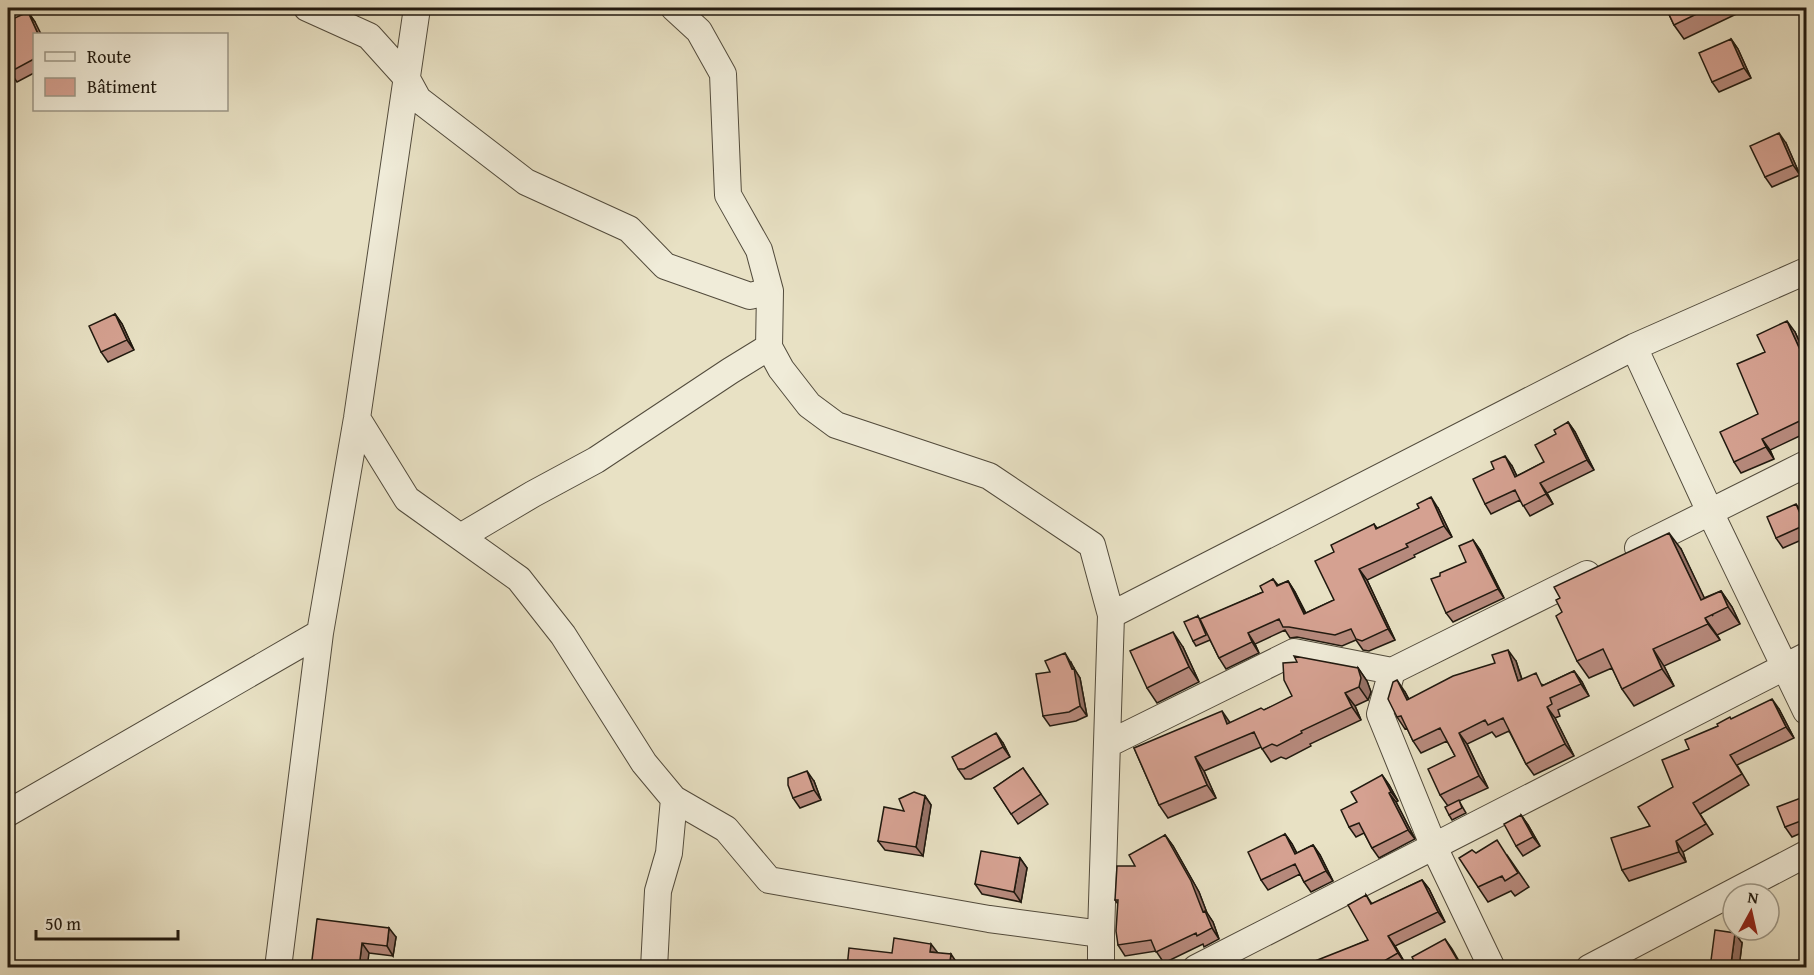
<svg xmlns="http://www.w3.org/2000/svg" width="1814" height="975" font-family="'Gentium Book Plus',serif">
<style>
.lines{fill:none;stroke-linecap:round;stroke-linejoin:round}
.minor-casing{stroke:#524b3c;stroke-width:28}
.minor{stroke:#f0ecd9;stroke-width:26}
.wall{fill:#b78a7d;stroke:#20190f;stroke-width:1.5}
.shaded-wall{fill:#957166;stroke:#20190f;stroke-width:1.5}
.building{fill:#d5a191;stroke:#20190f;stroke-width:1.5}
</style>
<rect width="100%" height="100%" fill="#e8e1c4"/>
<filter id="stains"><feTurbulence type="fractalNoise" baseFrequency=".00333" numOctaves="4"/><feColorMatrix values="0 0 0 0 .2 0 0 0 0 .09 0 0 0 0 .02 0 0 0 .5 -.17"/></filter>
<radialGradient id="worn" r=".72"><stop offset=".6" stop-color="#630" stop-opacity="0"/><stop offset="1" stop-color="#630" stop-opacity=".3"/></radialGradient>
<g class="lines">
<defs>
<path id="minor" d="M307,8L369,36L406,77L418,99L526,182L629,229L665,266L750,296L770,291
M769,347L781,369L809,405L836,425L989,476L1092,545L1111,615L1101,934V968
M1634,347L1710,512L1806,711
M357,418L407,499L519,579L563,635L644,763L674,799L726,829L769,880L989,919L1101,934
M462,536L533,494L596,460L730,371L769,347L770,291L759,250L728,195L723,74L699,31L674,8
M1638,548L1806,464
M1111,615L1634,347L1806,271
M1392,671L1380,714L1434,847L1492,968
M1108,744L1294,652L1392,671L1587,574
M8,813L320,633
M278,968L320,633L357,418L417,8
M654,968L658,891L669,853L674,799
M1196,968L1806,656
M1589,968L1806,854"/>
</defs>
<use href="#minor" class="minor-casing"/>
<use href="#minor" class="minor"/>
</g>
<path class="wall" d="M1666,8H1749L1684,39L1674,25Z
M28,12L35,22L34,73L17,82L10,72Z
M1731,39L1738,49L1751,78L1719,92L1712,82Z
M1786,143L1800,175L1772,187L1765,177Z
M115,314L122,324L134,350L108,362L101,352Z
M1795,332L1806,357V433L1770,450L1774,459L1741,473L1734,462L1758,414L1765,352Z
M1568,422L1575,432L1594,470L1547,493L1553,504L1530,516L1520,500L1491,514L1485,504L1512,466L1517,476L1544,462L1556,434Z
M1438,508L1452,537L1414,555L1415,557L1367,580L1395,640L1369,651L1363,650L1356,640L1342,646L1297,637L1290,638L1285,630L1255,644L1259,653L1226,669L1219,658L1210,640L1196,646L1193,641L1198,616L1200,620L1263,592L1273,579L1278,585L1288,581L1295,592L1306,613L1334,600V552L1374,524L1377,528Z
M1803,514L1806,523V538L1783,548L1776,538Z
M1473,540L1480,550L1504,598L1453,622L1446,613L1466,562Z
M1681,549L1704,598L1721,591L1732,607L1740,624L1717,635L1720,640L1664,666L1674,686L1634,706L1622,689L1612,668L1589,678L1577,661Z
M1183,647L1199,682L1157,703L1147,688Z
M1516,661L1522,679L1544,685L1574,671L1582,682L1589,696L1558,710L1560,716L1555,718L1574,756L1534,775L1526,764L1509,731L1496,737L1492,732L1467,744L1488,788L1459,801L1466,813L1452,820L1449,815L1448,806L1440,795L1455,756L1447,741L1421,753L1413,741L1407,728L1405,729L1397,717L1405,692L1409,699Z
M1071,662L1074,669L1080,678L1087,716L1076,721L1050,726L1043,716L1050,672Z
M1358,668L1367,681L1371,692L1368,700L1355,706L1361,720L1310,744L1311,746L1286,759L1281,757L1271,762L1261,747L1204,771L1216,798L1168,818L1159,805L1134,748L1230,723L1264,710Z
M1779,709L1794,738L1737,765L1749,785L1700,814L1713,834L1683,852L1686,862L1629,881L1622,870L1673,787L1689,749L1718,726L1731,719Z
M1003,743L1010,757L971,779H965L958,769Z
M1023,768L1048,804L1018,824L994,788Z
M1382,775L1389,785L1398,801L1396,802L1415,839L1379,858L1372,848L1364,833L1356,837L1349,827L1357,802Z
M814,781L821,800L800,808L793,798Z
M925,796L931,805L923,856L885,850L878,841L904,811Z
M1806,796V831L1792,837L1785,827Z
M1521,815L1528,825L1540,846L1523,856L1516,846Z
M1285,834L1292,844L1297,853L1313,845L1320,855L1333,881L1311,892L1304,882L1300,874L1268,890L1261,880Z
M1165,835L1173,846L1199,892L1207,913L1213,922L1219,939L1204,947L1203,944L1164,963L1156,951L1125,956L1118,945V904L1115,900L1135,866Z
M1476,853L1507,855L1529,887L1515,896L1511,891L1488,902L1478,887Z
M1020,858L1027,868L1021,902L982,894L975,884Z
M1422,880L1429,889L1445,922L1395,946L1405,963L1397,968H1303L1368,940L1366,895L1372,904Z
M317,919L396,937L393,956L369,953Z
M1742,943L1739,968H1710Z"/>
<path class="shaded-wall" d="M28,12L35,22L41,34H38Z
M1731,39L1738,49L1751,78L1744,68Z
M1779,133L1786,143L1800,175L1793,165Z
M115,314L122,324L134,350L127,340Z
M1787,321L1795,332L1806,357V363Z
M1568,422L1575,432L1594,470L1587,460Z
M1762,439L1770,450L1774,459L1766,447Z
M1505,456L1512,466L1522,487L1515,477Z
M1540,483L1547,493L1553,504L1546,494Z
M1431,497L1438,508L1452,537L1444,526Z
M1796,504L1803,514L1806,523V527Z
M1669,533L1681,549L1713,616L1701,600Z
M1473,540L1480,550L1504,598L1498,589Z
M1359,569L1367,580L1395,640L1388,629Z
M1288,581L1295,592L1311,625L1304,614Z
M1721,591L1732,607L1740,624L1728,607Z
M1705,618L1717,635L1720,640L1708,624Z
M1173,632L1183,647L1199,682L1189,667Z
M1248,633L1255,644L1259,653L1252,642Z
M1653,649L1664,666L1674,686L1662,669Z
M1508,650L1516,661L1526,693L1518,681Z
M1065,653L1080,678L1087,716L1080,706L1072,669Z
M1358,668L1367,681L1371,692L1368,700L1359,687Z
M1574,671L1582,682L1589,696L1581,684Z
M1397,680L1405,692L1415,712L1407,700Z
M1345,693L1355,706L1361,720L1352,707Z
M1772,699L1779,709L1794,738L1786,727Z
M1547,707L1555,718L1574,756L1565,744Z
M1222,711L1231,724H1227Z
M996,733L1003,743L1010,757L1003,747Z
M1459,733L1467,744L1488,788L1479,776Z
M1195,757L1204,771L1216,798L1207,785Z
M807,771L814,781L821,800L814,790Z
M1382,775L1389,785L1398,801L1391,792Z
M1389,793L1396,802L1415,839L1408,830Z
M925,796L931,805L923,856L916,847Z
M1521,815L1528,825L1540,846L1533,837Z
M1285,834L1292,844L1302,864L1295,854Z
M1165,835L1173,846L1199,892L1207,913L1213,922L1219,939L1212,928L1203,912Z
M1676,841L1683,852L1686,862L1679,852Z
M1313,845L1320,855L1333,881L1326,871Z
M1020,858L1027,868L1021,902L1014,892Z
M1422,880L1429,889L1445,922L1438,912Z
M389,928L396,937L393,956L387,946Z
M1735,933L1742,943L1739,968H1733L1731,964Z
M1388,936L1395,946L1405,963L1398,953Z
M1445,939L1452,949L1463,968L1461,966Z
M362,943L369,953L367,968H359Z
M931,944L938,953L930,952Z
M951,954L957,963V968H949Z"/>
<path class="building" d="M1666,8H1709L1674,25Z
M28,12L38,34H34V59L10,72L8,67V21Z
M1731,39L1744,68L1712,82L1699,53Z
M1779,133L1793,165L1765,177L1750,146Z
M115,314L127,340L101,352L89,326Z
M1787,321L1806,363V418L1762,439L1766,447L1734,462L1720,432L1758,414L1737,364L1765,352L1757,335Z
M1568,422L1587,460L1540,483L1546,494L1523,506L1515,490L1485,504L1473,479L1494,469L1491,462L1505,456L1515,477L1544,462L1535,445L1556,434L1554,430Z
M1431,497L1444,526L1406,544L1408,547L1359,569L1388,629L1362,641L1356,639L1351,629L1335,635L1289,627H1283L1279,619L1248,633L1252,642L1219,658L1200,619L1263,592L1260,586L1273,579L1277,586L1288,581L1304,614L1334,600L1315,561L1334,552L1331,545L1374,524L1376,529L1419,508L1417,504Z
M1796,504L1805,525L1776,538L1767,517Z
M1669,533L1701,600L1721,591L1728,607L1705,618L1708,624L1653,649L1662,669L1622,689L1603,649L1577,661L1556,616L1562,612L1556,600L1560,598L1554,587Z
M1473,540L1498,589L1446,613L1431,579L1440,576V573L1466,562L1459,546Z
M1198,616L1206,635L1193,641L1184,622Z
M1173,632L1189,667L1147,688L1130,651Z
M1508,650L1518,681L1536,673L1542,686L1574,671L1581,684L1550,698L1552,704L1547,707L1565,744L1526,764L1503,718L1488,725L1485,720L1459,733L1479,776L1440,795L1428,769L1455,756L1440,728L1413,741L1401,716L1397,717L1388,699L1393,682L1397,680L1407,700L1453,676L1495,663L1492,655Z
M1065,653L1072,669L1074,668L1080,706L1069,712L1043,716L1036,674L1050,672L1045,661Z
M1294,656L1358,668L1361,678L1359,687L1345,693L1352,707L1301,731L1302,733L1277,746L1272,744L1262,749L1254,732L1195,757L1207,785L1159,805L1134,748L1222,711L1227,724L1261,708L1264,710L1292,696L1284,680L1283,663L1297,662Z
M1772,699L1786,727L1730,755L1742,774L1693,803L1706,824L1676,841L1679,852L1622,870L1611,838L1650,826L1638,807L1673,787L1662,760L1689,749L1685,740L1718,726L1717,724L1730,717L1731,719Z
M996,733L1003,747L964,769H958L952,757Z
M1023,768L1041,794L1011,814L994,788Z
M807,771L814,790L793,798L788,785V778Z
M1382,775L1391,792L1389,793L1408,830L1372,848L1359,823L1349,827L1341,810L1357,802L1351,792Z
M914,792L925,796L916,847L878,841L884,807L904,811L899,799Z
M1806,796V819L1785,827L1777,807Z
M1459,800L1462,808L1449,815L1445,807Z
M1521,815L1533,837L1516,846L1504,824Z
M1285,834L1295,854L1313,845L1326,871L1304,882L1295,864L1261,880L1248,852Z
M1165,835L1191,881L1203,912L1205,911L1212,928L1197,936L1196,933L1156,952L1151,940L1118,945L1116,931L1118,900H1115L1117,866H1135L1129,855Z
M1497,840L1518,873L1505,881L1502,876L1478,887L1459,858L1472,850L1476,853Z
M981,851L1020,858L1014,892L975,884Z
M1422,880L1438,912L1388,936L1398,953L1372,968H1303L1315,961L1368,940L1348,905L1366,895L1371,904Z
M317,919L389,928L387,946L362,943L359,968H311Z
M1715,930L1735,933L1731,964L1726,963V968H1710Z
M1803,932H1806V968H1803Z
M894,938L931,944L930,952L951,954L949,968H847L849,948L892,953Z
M1445,939L1461,966L1459,968H1418L1412,957Z
M1263,963L1264,968H1253Z"/>
<rect width="1814" height="975" fill="none" stroke="#e8e1c4" stroke-width="30"/>
<rect x="9" y="9" width="1796" height="957" fill="none" stroke="#20190f" stroke-width="3"/>
<rect x="15" y="15" width="1784" height="945" fill="none" stroke="#20190f" stroke-width="1.5"/>
<rect x="33" y="33" width="195" height="78" fill="#f0ecd9" stroke="#9d9888" stroke-width="1.5"/>
<rect x="45" y="52" width="30" height="9" fill="#f0ecd9" stroke="#9d9888" stroke-width="1.5"/>
<text x="87" y="63" font-size="18" fill="#20190f">Route</text>
<rect x="45" y="78" width="30" height="18" fill="#d5a191" stroke="#9d9888" stroke-width="1.5"/>
<text x="87" y="93" font-size="18" fill="#20190f">Bâtiment</text>
<g transform="translate(1751 912) rotate(8)"><circle r="28" fill="#f0ecd9" stroke="#9d9888" stroke-width="1.5"/>
<path d="M0-4.5L10 22L0 15L-10 22Z" fill="#8f2418"/>
<text y="-9" font-size="16" font-weight="bold" text-anchor="middle" fill="#20190f">N</text>
</g>
<path d="M36 930v9h142v-9" fill="none" stroke="#20190f" stroke-width="3"/>
<text x="45" y="930" font-size="18" fill="#20190f" stroke="#f0ecd9" stroke-width="4.5" paint-order="stroke">50 m</text>
<rect width="100%" height="100%" filter="url(#stains)"/>
<rect width="100%" height="100%" fill="url(#worn)"/>
</svg>
